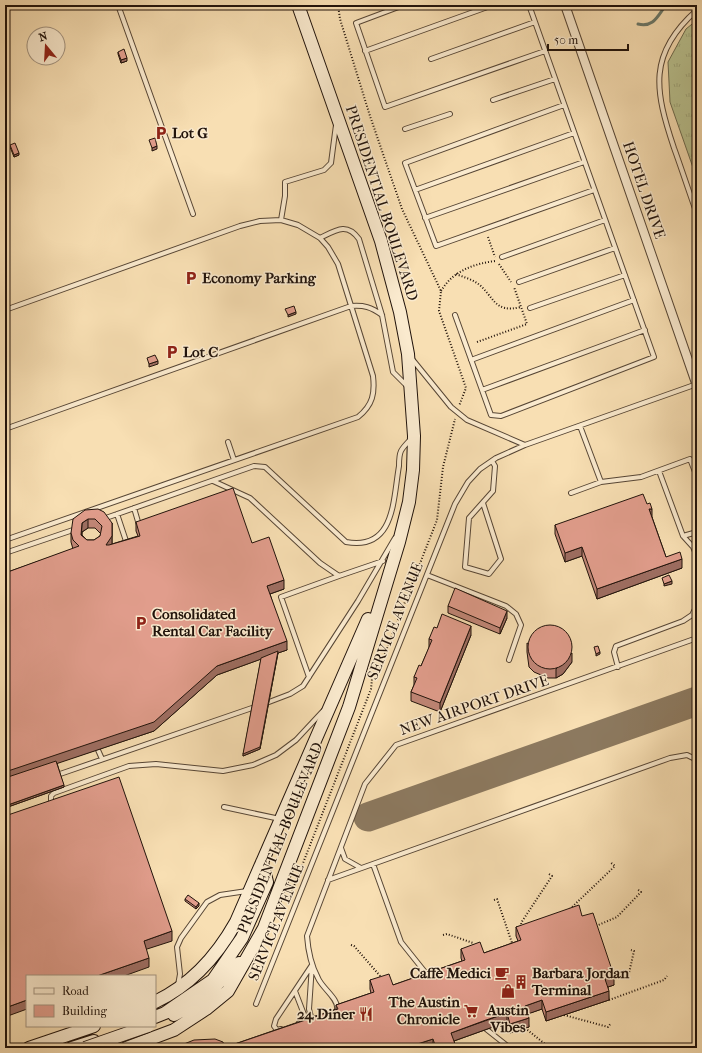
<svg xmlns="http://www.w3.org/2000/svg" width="702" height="1053" font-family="'IM FELL French Canon',serif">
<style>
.grass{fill:url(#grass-tufts);stroke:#6d6a4e}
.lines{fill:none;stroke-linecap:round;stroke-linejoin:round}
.stream{stroke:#6c796a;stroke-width:3}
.taxiway{stroke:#8c795f;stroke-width:29}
.lane-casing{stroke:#574635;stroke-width:6}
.street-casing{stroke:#574635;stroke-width:10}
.secondary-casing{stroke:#21130b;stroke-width:14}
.path{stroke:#21130b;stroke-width:2;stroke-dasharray:1 2;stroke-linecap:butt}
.lane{stroke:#faeace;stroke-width:4}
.street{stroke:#faeace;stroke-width:8}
.secondary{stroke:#faeace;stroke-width:12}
.secondary-bridge-casing{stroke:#21130b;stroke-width:14;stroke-linecap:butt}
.secondary-bridge{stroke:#faeace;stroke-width:12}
.wall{fill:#c28778;stroke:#21130b;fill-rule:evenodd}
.shaded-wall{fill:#9e6e62;stroke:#21130b}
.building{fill:#e19d8c;stroke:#21130b;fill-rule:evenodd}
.labels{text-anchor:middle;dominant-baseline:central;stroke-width:3;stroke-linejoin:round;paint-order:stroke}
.poi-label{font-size:15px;font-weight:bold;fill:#21130b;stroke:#faeace;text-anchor:start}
.street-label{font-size:15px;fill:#21130b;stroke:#faeace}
</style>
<defs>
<pattern id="grass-tufts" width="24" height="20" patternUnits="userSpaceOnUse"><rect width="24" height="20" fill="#b9c290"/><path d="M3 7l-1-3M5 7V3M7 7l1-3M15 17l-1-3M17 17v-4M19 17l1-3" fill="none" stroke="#9fa67b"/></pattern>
</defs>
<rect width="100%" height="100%" fill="#f8dfb3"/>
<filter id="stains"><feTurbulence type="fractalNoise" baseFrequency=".005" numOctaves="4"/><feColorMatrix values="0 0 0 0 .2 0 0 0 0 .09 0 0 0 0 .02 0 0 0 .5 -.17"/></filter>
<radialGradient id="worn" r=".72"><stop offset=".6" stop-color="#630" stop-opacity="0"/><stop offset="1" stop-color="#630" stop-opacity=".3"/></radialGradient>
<path class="grass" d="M697,20V179L670,102L668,62L686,29Z"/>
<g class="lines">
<path class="stream" d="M638,24C654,28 658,15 666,5"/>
<path class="taxiway" d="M368,817L697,701"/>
<defs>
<path id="lane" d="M118,5L193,214
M404,5L356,23L385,107L545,51
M697,10C647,54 655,91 674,148C682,170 689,192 697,214
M365,51L493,5
M431,59L535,22
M493,100L555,79
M564,105L405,163L436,246L594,190
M405,129L450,114
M415,190L574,133
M425,218L584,162
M281,220L285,196V182L324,170L331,163L336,125
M320,238C336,230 347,222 359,239L382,315L393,372L408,387
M502,257L605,220
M519,282L615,248
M530,308L625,275
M5,310L240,226L260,221L281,220L298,225L320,238L328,247L338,264L373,376C375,393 373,405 358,417L5,540
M455,315L491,415L501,416L654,357L529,5
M412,359L451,407L467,420L525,445
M471,360L634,300
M482,390L645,330
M580,426L601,482
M5,429L351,306C364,305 371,307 382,315
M228,442L234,460
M659,471L683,536
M213,481L250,498L320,563L339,576L383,561
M571,493L601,482L641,477L690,459L697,477
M483,503L501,559L489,574L465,567L469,518L493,491L495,466L492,461
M134,508L139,525
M117,514L127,544
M103,519L254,466L265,467L346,542C395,551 393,500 399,466C399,462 399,455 401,451C403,447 408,442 411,439
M697,532L683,536L693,547L697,556
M5,553L73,530
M427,575L506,606L516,614L521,625L509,660
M618,667L614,652L616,646L683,621L692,615L697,605
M309,677L281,597L339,576
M269,702L290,694L303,686L358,601L395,538
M98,750L102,759
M60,774L252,708
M51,804V796L54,793L129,766L156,764L223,771L253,765L276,755L296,740L323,711
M224,807L280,819
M341,848L345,859L361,868
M373,864L401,942L429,977
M328,880L670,758L687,755L697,760
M312,965L309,1009L311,1017L317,1019
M178,985L180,974L177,947L181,938L207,902L220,895L247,891
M295,991L305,1017L303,1021L299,1023
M256,1004L455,504L468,482L480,469L496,458L525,445L697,384
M337,1009C339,999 322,988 318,978C311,965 308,950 307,936L365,784L396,745L697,638
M281,1029L277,1030L274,1026L276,1019L312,965
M486,1029L510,1048"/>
<path id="street" d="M565,5L696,383"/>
<path id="secondary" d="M155,1002C191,985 217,956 236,922L368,619
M174,1015L201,1000L239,963
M155,1017L165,1013L213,980L242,938L267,882L262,862
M29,1048L94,1026
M72,1048L94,1041
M126,1048L174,1030L206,1009L228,991L264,928L349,707L399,542L409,502L413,470L414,436L408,354L400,312L381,241L298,5"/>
</defs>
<use href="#lane" class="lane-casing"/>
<use href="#street" class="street-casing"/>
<use href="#secondary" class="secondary-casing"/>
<path class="path" d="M338,5L340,19L370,116L402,209L441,291L439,311L466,388L459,406
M488,237L495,257
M499,264L511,282
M456,274C463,277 471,279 477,283C494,295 493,314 521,307
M441,291C453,271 473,264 495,261
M477,342L527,324L514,287
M289,899L371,689L372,679L378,671L437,520L443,467L455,419
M494,900L497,899L513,946
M570,909L615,866L610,862
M596,926L617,917L641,892L637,889
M522,927L521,923L552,876L549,874
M443,935L447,934L473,943L474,946
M351,945L354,946L381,977
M613,979L629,973L634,951L631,950
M609,1000L664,980L667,976
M564,1015L608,1027L611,1023
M525,1028L550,1048
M554,1048L556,1047"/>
<use href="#lane" class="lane"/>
<use href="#street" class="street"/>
<use href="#secondary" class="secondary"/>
<defs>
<path id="secondary-bridge" d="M85,1048L148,1026"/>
</defs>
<use href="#secondary-bridge" class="secondary-bridge-casing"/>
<use href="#secondary-bridge" class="secondary-bridge"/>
</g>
<path class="wall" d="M118,52L127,61L121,63L118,54Z
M10,145L19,155L14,157L10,147Z
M85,510L112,523V544L138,536L136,531V522L252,543L284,589L270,594L287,650L278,653L260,749L243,756L261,659L217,675L154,731L57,763L64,787L5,808V573L73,549L71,542V533ZM88,528H95L101,534L100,536L94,540H87L82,535V532Z
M652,517L666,557L682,568L597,599L582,556L565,562L555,534V525Z
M448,606L507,618L500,634L448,613Z
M437,628L471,635L440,712L411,701V692L414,685V677L421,666L429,648V639Z
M527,643L572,662L563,674L556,678H548L534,672L529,667L527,652Z
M185,899L199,906L196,909L185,901Z
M582,916L614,985L608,987L609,1000L546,1021L542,1009L527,1014L529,1027L510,1033L507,1022L454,1041L455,1048H229V1046L336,1009V1005L371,993L370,989V980L393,985L462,961L461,958V949L484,953L518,941L516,936V927Z"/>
<path class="shaded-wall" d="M127,58V61L121,63V60Z
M157,146V149L152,151V148Z
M19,153V155L14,157V155Z
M296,312V314L288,317V315Z
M158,361V364L149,367V364Z
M649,509H652V518Z
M88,519V528L82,532L81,544L82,523Z
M112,523V545L106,554V545Z
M582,547V556L565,562V553Z
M682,559V568L597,599V589Z
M284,580V589L267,595V586Z
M672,581V584L664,586V584Z
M507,611V618L500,634V628Z
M471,626V635L440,712V703Z
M287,641V650L278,653L260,749L243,756V754L278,653L217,675L154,731L5,781V772L217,666Z
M600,652V654L596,656V654Z
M572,653V662L563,674L556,678V669Z
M64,785V787L5,808V806Z
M199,903V906L196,909V907Z
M172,931V941L144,950V941Z
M149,958V967L124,976H97Z
M614,976V985L605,988V979Z
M609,991V1000L546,1021V1012Z
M27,1000V1009L5,1017V1008Z
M542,1000V1009L525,1015V1006Z
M507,1013V1022L451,1042V1033Z
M529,1018V1027L510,1033V1024Z
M433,1039V1048H405Z
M455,1044V1048H442Z"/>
<path class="building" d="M124,49L127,58L121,60L118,52Z
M155,138L157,146L152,148L149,140Z
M15,143L19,153L14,155L10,145Z
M294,306L296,312L288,315L285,309Z
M155,355L158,361L149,364L147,358Z
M233,488L252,543L269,537L284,580L267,586L287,641L217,666L154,722L5,772V573L79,546L73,540L71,533L73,519L85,510L98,509L104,512L112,523V536L106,545H109L140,536L136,522ZM88,519H95L102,526L100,536L94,540H87L81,535L82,523Z
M643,494L647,504L650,503L652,509H649L666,557L680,552L682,559L597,589L582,547L565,553L555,525Z
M669,575L672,581L664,584L662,578Z
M455,588L507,611L500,628L448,606Z
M442,614L471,626L440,703L411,692L417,678L414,677L419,665L421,666L432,640L429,639L434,627L437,628Z
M528 647a22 22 0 1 1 44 0a22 22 0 1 1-44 0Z
M598,646L600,652L596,654L594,647Z
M278,651L260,747L243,754L261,658Z
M56,761L64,785L5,806V778Z
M119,777L172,931L144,941L149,958L97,976H27V1000L5,1008V816Z
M188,895L199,903L196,907L185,899Z
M579,905L582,916L593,913L614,976L605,979L609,991L546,1012L542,1000L525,1006L529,1018L510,1024L507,1013L486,1020L451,1033L455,1044L442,1048H436L433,1039L405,1048H229V1046L338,1009L336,1005L374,992L370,980L389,974L393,985L465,960L461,949L480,942L484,953L521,940L516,927Z
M215,1039L223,1042L225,1048H174L194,1040Z"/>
<defs>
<symbol id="parking-bare" viewBox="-9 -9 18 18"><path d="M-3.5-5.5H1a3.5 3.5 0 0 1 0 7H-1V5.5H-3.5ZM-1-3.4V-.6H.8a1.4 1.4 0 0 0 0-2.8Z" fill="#8f2418" stroke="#faeace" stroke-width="2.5" paint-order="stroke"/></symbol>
<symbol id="cafe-bare" viewBox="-9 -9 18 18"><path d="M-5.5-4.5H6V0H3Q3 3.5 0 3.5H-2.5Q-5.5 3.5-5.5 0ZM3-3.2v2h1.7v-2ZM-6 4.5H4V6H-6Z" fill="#8f2418" stroke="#faeace" stroke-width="2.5" paint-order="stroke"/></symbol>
<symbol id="building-bare" viewBox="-9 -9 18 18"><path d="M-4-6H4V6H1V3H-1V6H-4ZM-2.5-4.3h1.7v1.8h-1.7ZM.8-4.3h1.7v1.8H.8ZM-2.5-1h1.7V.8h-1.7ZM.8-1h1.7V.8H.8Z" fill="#8f2418" stroke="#faeace" stroke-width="2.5" paint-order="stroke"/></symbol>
<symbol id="shop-bare" viewBox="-9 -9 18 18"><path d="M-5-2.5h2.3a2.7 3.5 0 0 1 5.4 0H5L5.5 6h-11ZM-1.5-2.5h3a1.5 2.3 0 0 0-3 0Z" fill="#8f2418" stroke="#faeace" stroke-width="2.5" paint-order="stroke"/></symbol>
<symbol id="supermarket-bare" viewBox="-9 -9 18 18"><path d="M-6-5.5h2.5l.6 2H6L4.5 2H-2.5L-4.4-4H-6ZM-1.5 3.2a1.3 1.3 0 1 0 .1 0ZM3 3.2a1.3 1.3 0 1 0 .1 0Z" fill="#8f2418" stroke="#faeace" stroke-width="2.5" paint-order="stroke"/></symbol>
<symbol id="restaurant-bare" viewBox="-9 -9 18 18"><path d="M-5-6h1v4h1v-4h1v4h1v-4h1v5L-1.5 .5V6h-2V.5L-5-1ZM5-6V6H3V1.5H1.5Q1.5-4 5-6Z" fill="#8f2418" stroke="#faeace" stroke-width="2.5" paint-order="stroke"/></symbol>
</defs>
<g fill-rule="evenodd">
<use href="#parking-bare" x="151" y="123" width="20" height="20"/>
<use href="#parking-bare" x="181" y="268" width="20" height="20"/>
<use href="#parking-bare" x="162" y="342" width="20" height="20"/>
<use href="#parking-bare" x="131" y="613" width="20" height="20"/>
<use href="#cafe-bare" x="492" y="963" width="20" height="20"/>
<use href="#building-bare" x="511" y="972" width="20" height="20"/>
<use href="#shop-bare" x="498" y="981" width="20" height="20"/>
<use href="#supermarket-bare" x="461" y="1001" width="20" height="20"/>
<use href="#restaurant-bare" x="356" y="1004" width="20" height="20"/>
</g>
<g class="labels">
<g class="poi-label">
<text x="172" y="133">Lot G</text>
<text x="202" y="278">Economy Parking</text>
<text x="183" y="352">Lot C</text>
<text x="152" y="614">Consolidated<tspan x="152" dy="17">Rental Car Facility</tspan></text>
<text x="491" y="973" text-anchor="end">Caffè Medici</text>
<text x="532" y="973">Barbara Jordan<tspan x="532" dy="17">Terminal</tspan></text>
<text x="460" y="1002" text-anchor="end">The Austin<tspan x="460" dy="17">Chronicle</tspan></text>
<text x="508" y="1010" text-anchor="middle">Austin<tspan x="508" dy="17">Vibes</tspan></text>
<text x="355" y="1014" text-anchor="end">24 Diner</text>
</g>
<g class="street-label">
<text transform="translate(644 190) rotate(71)">HOTEL DRIVE</text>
<text transform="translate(382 203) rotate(72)">PRESIDENTIAL BOULEVARD</text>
<text transform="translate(395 621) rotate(-68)">SERVICE AVENUE</text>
<text transform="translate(474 705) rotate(-19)">NEW AIRPORT DRIVE</text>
<text transform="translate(280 838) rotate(-68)">PRESIDENTIAL BOULEVARD</text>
<text transform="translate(276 922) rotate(-68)">SERVICE AVENUE</text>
</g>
</g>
<rect width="702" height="1053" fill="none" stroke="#f8dfb3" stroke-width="20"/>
<rect x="6" y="6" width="690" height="1041" fill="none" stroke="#21130b" stroke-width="2"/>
<rect x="10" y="10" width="682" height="1033" fill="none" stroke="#21130b"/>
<rect x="26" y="975" width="130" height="52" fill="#faeace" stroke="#a39480"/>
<rect x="34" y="988" width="20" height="6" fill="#faeace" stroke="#a39480"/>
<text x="62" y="995" font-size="12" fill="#21130b">Road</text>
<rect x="34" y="1005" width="20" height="12" fill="#e19d8c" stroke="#a39480"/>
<text x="62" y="1015" font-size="12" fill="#21130b">Building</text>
<g transform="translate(46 46) rotate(342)"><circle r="19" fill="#faeace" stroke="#a39480"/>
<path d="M0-3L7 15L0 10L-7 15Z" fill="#8f2418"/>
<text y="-6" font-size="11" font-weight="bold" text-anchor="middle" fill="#21130b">N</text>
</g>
<path d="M548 44v6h80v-6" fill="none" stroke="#21130b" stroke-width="2"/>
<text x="554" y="44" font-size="12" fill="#21130b" stroke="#faeace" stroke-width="3" paint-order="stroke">50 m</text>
<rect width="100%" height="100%" filter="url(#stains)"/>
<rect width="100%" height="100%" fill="url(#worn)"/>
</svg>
